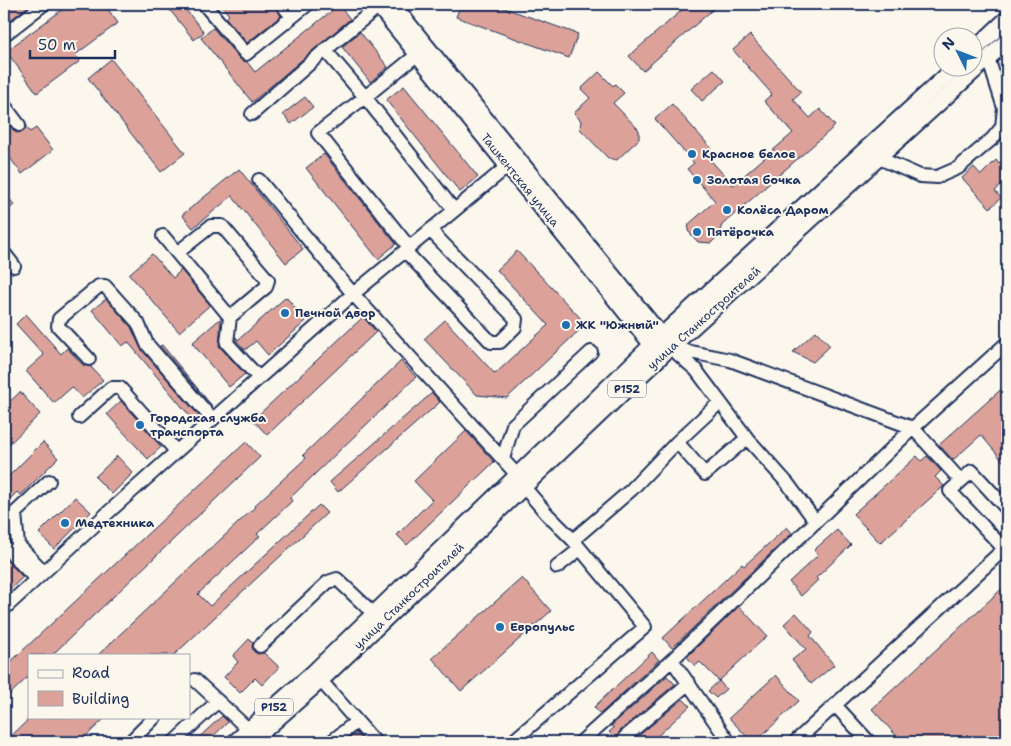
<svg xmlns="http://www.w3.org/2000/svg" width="1011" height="746" font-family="'Shantell Sans',sans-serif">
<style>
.building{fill:#dca299;stroke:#1b2f5e}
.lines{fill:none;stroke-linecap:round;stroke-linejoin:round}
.minor-casing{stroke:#1b2f5e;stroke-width:16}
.major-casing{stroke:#1b2f5e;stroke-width:19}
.minor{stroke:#fbf7ec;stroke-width:12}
.major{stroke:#fbf7ec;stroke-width:15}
.poi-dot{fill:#1f6fb2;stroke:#fbf7ec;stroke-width:2}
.labels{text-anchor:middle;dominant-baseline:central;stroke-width:4;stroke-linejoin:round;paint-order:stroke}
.shield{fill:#fbf7ec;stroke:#5e6b89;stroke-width:1}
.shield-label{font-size:11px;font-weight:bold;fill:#1b2f5e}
.poi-label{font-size:12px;font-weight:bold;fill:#1b2f5e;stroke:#fbf7ec;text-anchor:start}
.street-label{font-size:12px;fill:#1b2f5e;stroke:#fbf7ec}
</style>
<rect width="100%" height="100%" fill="#fbf7ec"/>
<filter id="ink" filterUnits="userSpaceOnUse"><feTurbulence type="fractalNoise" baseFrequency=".02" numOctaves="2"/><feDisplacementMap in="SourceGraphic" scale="10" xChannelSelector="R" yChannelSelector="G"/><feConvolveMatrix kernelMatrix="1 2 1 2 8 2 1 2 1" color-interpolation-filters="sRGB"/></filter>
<g filter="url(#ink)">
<path class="building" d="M4,4H31L4,25Z
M70,4H104L118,23L75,55L80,61L37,93L6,51Z
M165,4H181L204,32L194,40Z
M220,4H274L281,16L247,43L226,18L229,15Z
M461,4H493L578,34L569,58L456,17Z
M689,4H719L643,71L629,56Z
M339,5L350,19L252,102L201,38L213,28L240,59L247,62L255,72Z
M360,32L388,67L370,82L342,47Z
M750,35L801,92L793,99L810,118L820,109L835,126L722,225L718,236L711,243L698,242L688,231L689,224L715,201L687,169L694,163L655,119L672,104L711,148L705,154L733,185L793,133L764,101L772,94L733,50Z
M111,59L185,153L161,172L88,78Z
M714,69L725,81L702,101L691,89Z
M599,72L613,86L615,84L624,93L613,103L639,130V139L617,160L608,158L580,129L581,121L574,113L590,98L581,89Z
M404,86L478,177L460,192L386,100Z
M305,97L313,107L291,124L283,114Z
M4,118L16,133L23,132L27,128L30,132L36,128L53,150L22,174L4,150Z
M324,154L396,244L378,259L306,168Z
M1007,155V180L995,191L1001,198L990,208L962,178L974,167L981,175L996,160L999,164Z
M239,169L303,249L286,263L232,196L193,228L182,215Z
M4,191L14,205L4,213Z
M517,251L586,324L507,398L477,395L424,339L445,320L495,374L548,325L497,270Z
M152,254L173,278L181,270L210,305L179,332L129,274Z
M286,297L306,321L268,355L256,341L245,350L236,340V337L238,340Z
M106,299L131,327L141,349L199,416L194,421L128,342L122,346L92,310Z
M26,314L61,354L67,348L83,365L91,367L103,380L82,398L72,387L54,403L26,371L44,355L16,324Z
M363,317L376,332L267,435L253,420Z
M220,319L221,320L219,346L245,374L229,387L192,343Z
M816,331L830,346L813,362L793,352Z
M162,345L212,406L160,346Z
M401,361L416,377L290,498L292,501L257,534L260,536L198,594L210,606L319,505L327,513L174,655H98L255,507L254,506L306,458L303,455Z
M1007,384V466L981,435L953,460L939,445Z
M20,392L40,414L4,449V407Z
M432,393L440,402L338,492L330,482Z
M121,401L161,447L148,459L107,414Z
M466,431L494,462L407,545L397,535L432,500L414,481Z
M43,442L58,458L21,495L17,492L4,505V481Z
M246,442L260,457L52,655H29V676L4,700V668Z
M117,456L133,473L112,494L95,477Z
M917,456L921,461L927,456L941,471L935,477L944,486L880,543L853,514Z
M75,497L91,512L54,549L39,533Z
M787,527L792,533L672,648L663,638L742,564L744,566Z
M837,530L851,545L816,578L818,580L801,596L789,582L818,555L814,550Z
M5,559L23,577L4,595V560Z
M522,578L551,611L461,691L432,658Z
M1007,584V742H902L872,709Z
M739,606L767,636L719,681L700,662L695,666L687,657Z
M796,613L813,632L810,636L834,665L811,684L792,660L806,649L784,624Z
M249,639L253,642L252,647L254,652L258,654L264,653L279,667L262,685L255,678L240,693L224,677L238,662L233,656Z
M652,652L659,660L600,714L594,707Z
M776,675L799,701L755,742H752L729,718Z
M667,676L675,684L620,731L617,738L619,742L609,732L614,728L611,726Z
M719,681L726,689L716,698L708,691Z
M683,699L690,706L651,742H631Z
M222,716L228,722L207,742H194Z
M31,717H106L80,742H5Z
M356,733L364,742H344Z"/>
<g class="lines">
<defs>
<path id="minor" d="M204,4L246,54L292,17
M282,4L292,17L308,4
M379,6L325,50L365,97L454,210
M4,35L44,4
M4,105L19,125
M252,114L325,50
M879,158L920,176L937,177L958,168L992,139L1002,127L1004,108L988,58
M259,180L353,294L517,475
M163,236L177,253
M409,247L318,133L365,97L418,54
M405,251L491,342H500L515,327L516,319L430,230
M4,253L14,266
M230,317L177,253L211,226H222L268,280L266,287L230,317L227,343L259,378
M671,348L730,360L913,428L961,481
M671,348L696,370L747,438L788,484L816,522
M89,359L58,326L59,319L99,286H105L138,323L147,344L212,419
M79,417L111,388H120L176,451
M677,442L705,474L747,438
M503,459L513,425L591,352
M1007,509L972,471L950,491L1007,552
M573,540L631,490L677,442L720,402
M4,546L36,579
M557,567L580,549
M44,572L18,545L15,513L49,481
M4,609L111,510L353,294L508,166
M260,646L328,582L337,579L374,614
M672,660L729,742
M315,674L375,742
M195,680L249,730
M835,705L869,742
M625,737L689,683
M130,742L155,717
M174,742L218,701
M331,742L356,722
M512,742L645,627L573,540L547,514L523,486
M581,742L672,660L913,428L1007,343
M795,742L1004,549"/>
<path id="major" d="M377,4L657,351
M392,4L667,343
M974,50L1007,19
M235,742L314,672L661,336L955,68
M251,742L320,681L661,356L1007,41"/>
</defs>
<use href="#minor" class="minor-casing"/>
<use href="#major" class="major-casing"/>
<use href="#minor" class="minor"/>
<use href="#major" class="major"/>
</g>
</g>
<g class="poi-dot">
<circle cx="692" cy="154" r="5"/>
<circle cx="697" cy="180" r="5"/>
<circle cx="727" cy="210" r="5"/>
<circle cx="697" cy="232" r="5"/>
<circle cx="285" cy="313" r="5"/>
<circle cx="566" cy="325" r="5"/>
<circle cx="140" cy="425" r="5"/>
<circle cx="65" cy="523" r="5"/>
<circle cx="500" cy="627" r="5"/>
</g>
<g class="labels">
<g class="shield">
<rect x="608" y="380.5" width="38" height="17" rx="4"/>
<rect x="255" y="698.5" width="38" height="17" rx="4"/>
</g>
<g class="shield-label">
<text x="627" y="389">Р152</text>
<text x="274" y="707">Р152</text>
</g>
<g class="poi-label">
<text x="702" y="154">Красное белое</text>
<text x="707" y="180">Золотая бочка</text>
<text x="737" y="210">Колёса Даром</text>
<text x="707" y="232">Пятёрочка</text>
<text x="295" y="313">Печной двор</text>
<text x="576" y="325">ЖК "Южный"</text>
<text x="150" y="418">Городская служба<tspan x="150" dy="14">транспорта</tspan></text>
<text x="75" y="523">Медтехника</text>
<text x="510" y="627">Европульс</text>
</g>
<g class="street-label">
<text transform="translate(520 180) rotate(51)">Ташкентская улица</text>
<text transform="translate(704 318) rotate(-42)">улица Станкостроителей</text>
<text transform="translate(409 596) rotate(-44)">улица Станкостроителей</text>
</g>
</g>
<rect width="1011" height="746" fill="none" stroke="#fbf7ec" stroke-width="20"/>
<rect x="10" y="10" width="991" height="726" fill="none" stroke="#1b2f5e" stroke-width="2" filter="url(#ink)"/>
<rect x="28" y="654" width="162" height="65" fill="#fbf7ec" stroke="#a1a7b3"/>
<rect x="38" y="670" width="25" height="8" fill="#fbf7ec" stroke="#a1a7b3"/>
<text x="72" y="678" font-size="15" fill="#1b2f5e">Road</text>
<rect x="38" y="691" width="25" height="15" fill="#dca299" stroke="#a1a7b3"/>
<text x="72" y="704" font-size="15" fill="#1b2f5e">Building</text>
<g transform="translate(958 52) rotate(312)"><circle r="24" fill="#fbf7ec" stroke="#a1a7b3"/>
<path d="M0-4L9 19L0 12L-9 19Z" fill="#1f6fb2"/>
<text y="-8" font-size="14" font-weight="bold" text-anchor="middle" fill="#1b2f5e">N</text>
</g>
<path d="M30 50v8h85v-8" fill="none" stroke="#1b2f5e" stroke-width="2.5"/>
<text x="38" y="50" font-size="15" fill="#1b2f5e" stroke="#fbf7ec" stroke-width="4" paint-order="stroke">50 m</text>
</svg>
